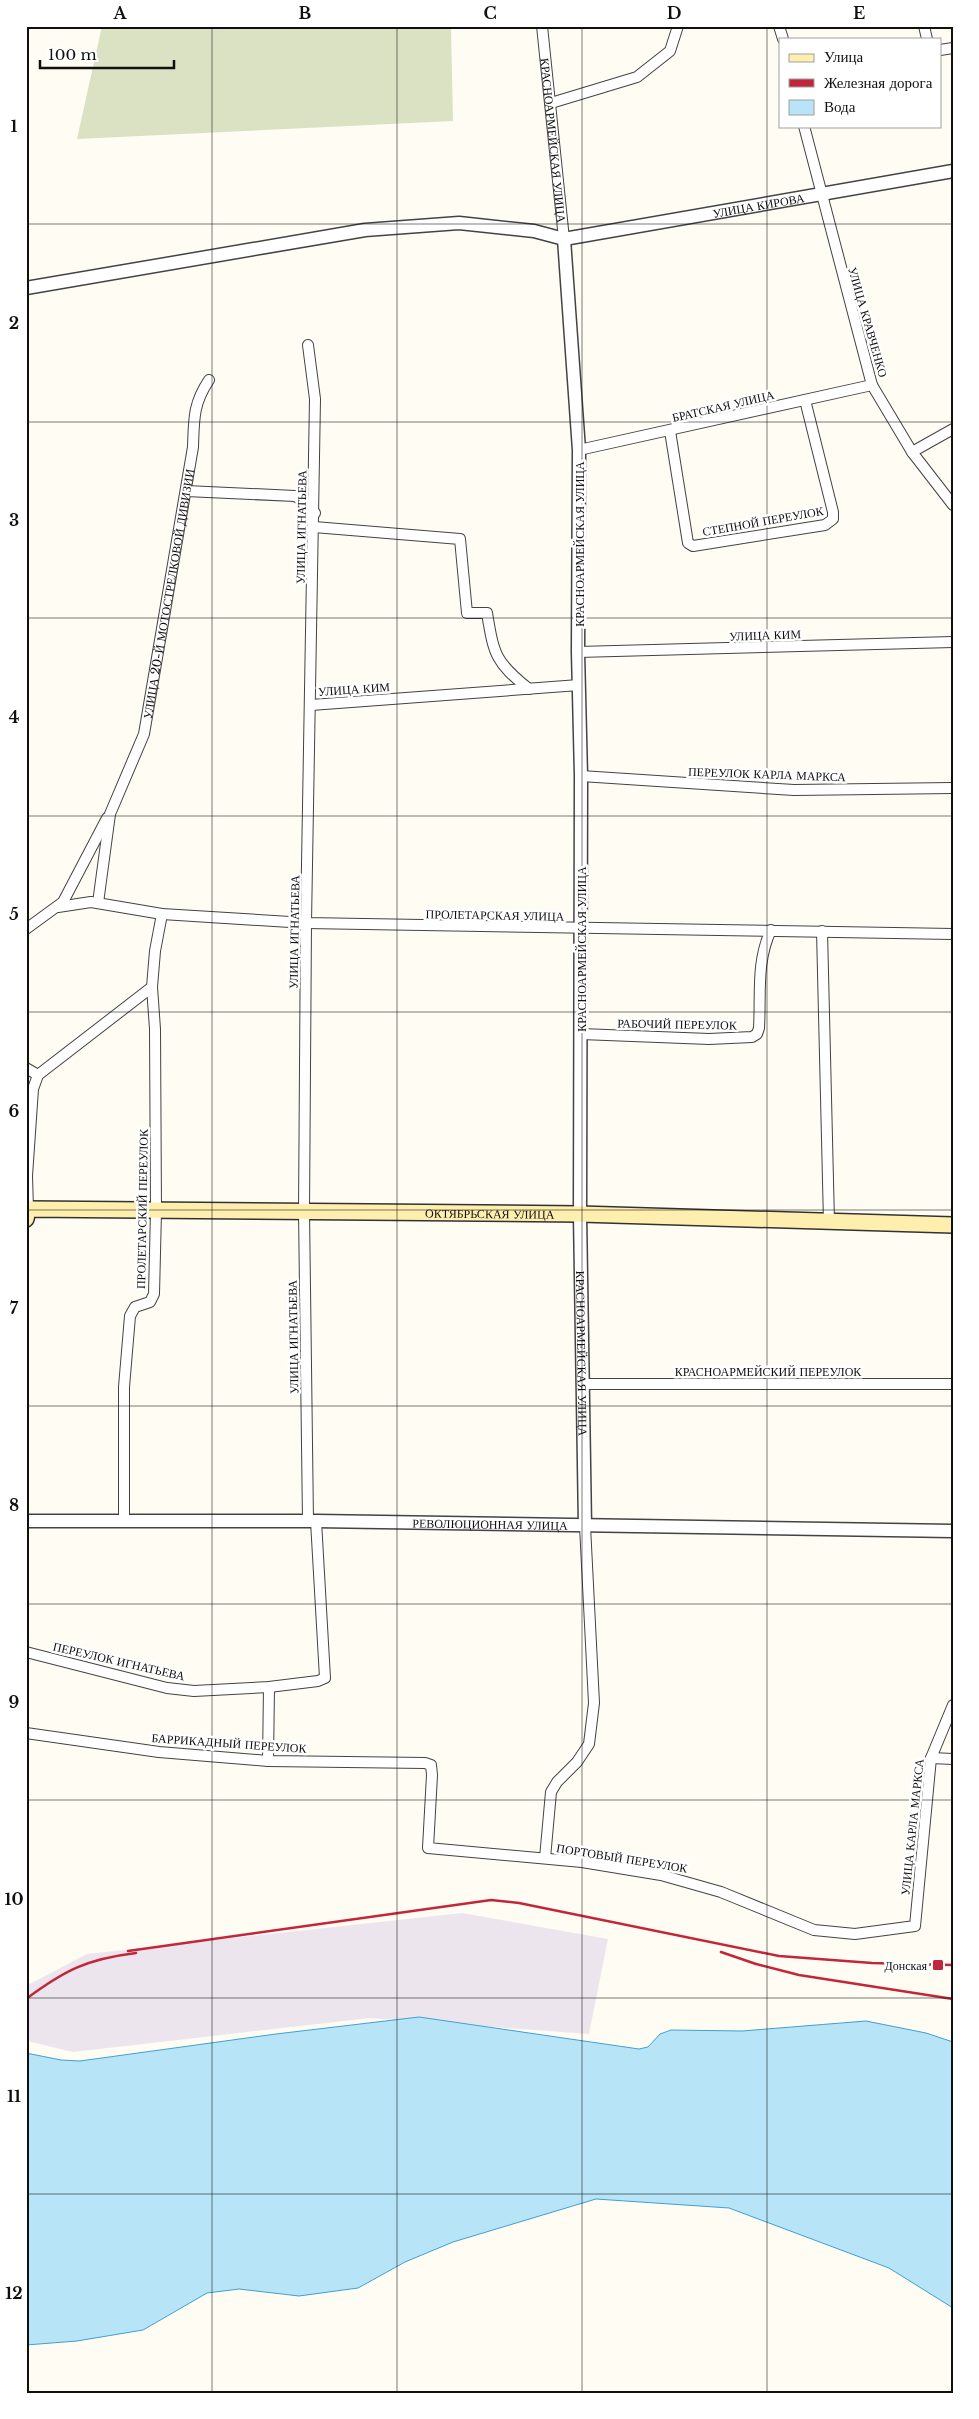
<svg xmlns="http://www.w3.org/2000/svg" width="979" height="2419" font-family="'Libre Baskerville',serif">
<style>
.industrial{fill:#ece5ee}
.cemetery{fill:#dbe2c3}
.water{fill:#b7e5f7;stroke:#3ea1cf}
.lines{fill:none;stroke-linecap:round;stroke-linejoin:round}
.minor-casing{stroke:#434343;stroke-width:12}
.tertiary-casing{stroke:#434343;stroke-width:15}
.secondary-casing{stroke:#323232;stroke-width:18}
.minor{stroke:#fff;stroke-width:10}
.tertiary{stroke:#fff;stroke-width:12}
.secondary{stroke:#ffefae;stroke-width:15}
.rail{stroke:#c3263b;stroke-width:2.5}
.grid{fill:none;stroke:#101010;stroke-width:1;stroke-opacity:0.55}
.poi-dot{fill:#c3263b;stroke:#fff;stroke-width:2}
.labels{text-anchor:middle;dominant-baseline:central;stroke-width:5;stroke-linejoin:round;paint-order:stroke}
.street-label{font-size:12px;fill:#101010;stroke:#fff}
.poi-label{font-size:12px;fill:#101010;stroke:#fff;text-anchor:end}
.neatline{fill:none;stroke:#101010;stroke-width:2}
.grid-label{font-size:16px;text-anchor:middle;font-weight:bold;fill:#101010}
</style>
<rect width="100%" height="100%" fill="#fffcf3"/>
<path class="industrial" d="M462,1913L608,1939L589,2034L370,2018L73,2052L31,2042L26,2037V1986L87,1954Z"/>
<path class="cemetery" d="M102,26H451L453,121L77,139Z"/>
<path class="water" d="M419,2017L639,2049L648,2047L660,2034L671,2030L742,2031L866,2021L926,2033L953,2042V2308L889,2268L729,2208L596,2199L453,2242L405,2262L358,2288L299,2296L239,2289L207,2293L143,2330L77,2341L26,2345V2053L61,2060L80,2061L276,2034Z"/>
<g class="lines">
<defs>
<g id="minor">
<path id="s1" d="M542,26L564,239"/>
<path d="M779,26L783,39"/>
<path d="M924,26L927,39"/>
<path d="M940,50L953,48"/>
<path d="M551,103L637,77L670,51L678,26"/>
<path d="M804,126L872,385L912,452L953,505"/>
<path d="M670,431L688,543L693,546L825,525L833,519V512L805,400"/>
<path d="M579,450L872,385"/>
<path d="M912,452L953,429"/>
<path d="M186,491L295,496L307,503L315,513"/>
<path d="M314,527L460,539L467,613H487C494,655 495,662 529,689"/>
<path d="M578,652L953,642"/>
<path d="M311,705L579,685"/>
<path d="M581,776L794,790L953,788"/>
<path id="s2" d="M98,903L110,814L144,734L193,447C194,419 193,404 209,380"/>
<path d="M58,907L91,902L162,914L306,923L953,934"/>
<path d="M26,929L63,902L107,818"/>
<path d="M822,931L829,1222"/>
<path d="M581,1034L709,1039L752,1037L757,1034L759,1028C761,994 756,962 771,930"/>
<path d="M26,1068L38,1075"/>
<path d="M28,1209L27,1176L33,1089L38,1075L152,987"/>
<path d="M583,1384H953"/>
<path d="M124,1520V1387L130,1316L135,1307L150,1302L154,1294L156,1211L155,1029L152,987L155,951L162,914"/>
<path d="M308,1521L304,1211L306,923L315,399L308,345"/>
<path d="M26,1652L167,1688L194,1691L269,1687L318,1681L325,1678L316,1521"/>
<path d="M26,1733L159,1752L268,1761L425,1763L431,1765L432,1775L428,1848L582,1862L661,1875L721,1892L814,1930L855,1934L915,1926L931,1758L953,1705"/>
<path d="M931,1758L953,1759"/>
<path d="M268,1761L269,1687"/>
<path d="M545,1858L551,1792L557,1782L577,1762L589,1744L594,1703L585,1526"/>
</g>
<g id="tertiary">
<path id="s3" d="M564,239L579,450L578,652L581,776L580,1214L585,1526"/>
<path id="s4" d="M26,288L365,230L459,223L534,231L564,239L953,171"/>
<path id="s5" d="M26,1521H316L953,1531"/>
</g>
<g id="secondary">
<path id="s6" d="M26,1219L28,1209L580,1214L953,1225"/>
</g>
</defs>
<use href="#minor" class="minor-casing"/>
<use href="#tertiary" class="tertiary-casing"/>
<use href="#secondary" class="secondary-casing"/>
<use href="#minor" class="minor"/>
<use href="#tertiary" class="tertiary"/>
<use href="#secondary" class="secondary"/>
<path class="rail" d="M128,1951L491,1900L519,1903L779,1956L872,1963L953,1965
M721,1952L756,1964L799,1975L953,1999
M26,1999C65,1970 87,1959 136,1953"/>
</g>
<path class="grid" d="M212,26V2393M397,26V2393M582,26V2393M767,26V2393M26,224H953M26,422H953M26,618H953M26,816H953M26,1012H953M26,1210H953M26,1406H953M26,1604H953M26,1800H953M26,1998H953M26,2194H953"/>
<rect class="poi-dot" x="932" y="1959" width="12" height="12" rx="2.5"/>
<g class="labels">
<g class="street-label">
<text stroke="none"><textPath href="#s1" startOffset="115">КРАСНОАРМЕЙСКАЯ УЛИЦА</textPath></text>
<text stroke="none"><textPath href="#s4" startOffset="742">УЛИЦА КИРОВА</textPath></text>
<text transform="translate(868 322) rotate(74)">УЛИЦА КРАВЧЕНКО</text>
<text transform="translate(723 406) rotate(-13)">БРАТСКАЯ УЛИЦА</text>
<text transform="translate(763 521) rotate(-10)">СТЕПНОЙ ПЕРЕУЛОК</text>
<text transform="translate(301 527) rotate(-89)">УЛИЦА ИГНАТЬЕВА</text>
<text transform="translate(579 544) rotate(-90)">КРАСНОАРМЕЙСКАЯ УЛИЦА</text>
<text stroke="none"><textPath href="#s2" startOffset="319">УЛИЦА 20-Й МОТОСТРЕЛКОВОЙ ДИВИЗИИ</textPath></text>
<text transform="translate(765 635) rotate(-2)">УЛИЦА КИМ</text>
<text transform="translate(354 689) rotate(-4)">УЛИЦА КИМ</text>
<text transform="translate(767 774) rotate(2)">ПЕРЕУЛОК КАРЛА МАРКСА</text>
<text transform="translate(495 915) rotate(1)">ПРОЛЕТАРСКАЯ УЛИЦА</text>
<text transform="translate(294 932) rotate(-89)">УЛИЦА ИГНАТЬЕВА</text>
<text transform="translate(581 949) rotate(-90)">КРАСНОАРМЕЙСКАЯ УЛИЦА</text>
<text transform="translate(677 1024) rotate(1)">РАБОЧИЙ ПЕРЕУЛОК</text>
<text transform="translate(142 1209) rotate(-89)">ПРОЛЕТАРСКИЙ ПЕРЕУЛОК</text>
<text stroke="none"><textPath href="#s6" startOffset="472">ОКТЯБРЬСКАЯ УЛИЦА</textPath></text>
<text transform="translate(293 1337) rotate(-91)">УЛИЦА ИГНАТЬЕВА</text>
<text stroke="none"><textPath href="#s3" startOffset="1115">КРАСНОАРМЕЙСКАЯ УЛИЦА</textPath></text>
<text x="768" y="1371">КРАСНОАРМЕЙСКИЙ ПЕРЕУЛОК</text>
<text stroke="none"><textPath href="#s5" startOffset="464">РЕВОЛЮЦИОННАЯ УЛИЦА</textPath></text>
<text transform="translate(119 1661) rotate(13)">ПЕРЕУЛОК ИГНАТЬЕВА</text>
<text transform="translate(229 1743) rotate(4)">БАРРИКАДНЫЙ ПЕРЕУЛОК</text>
<text transform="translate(912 1827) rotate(-84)">УЛИЦА КАРЛА МАРКСА</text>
<text transform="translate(622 1858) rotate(9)">ПОРТОВЫЙ ПЕРЕУЛОК</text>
</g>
<g class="poi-label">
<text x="927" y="1965">Донская</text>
</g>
</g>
<rect width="979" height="2419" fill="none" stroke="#ffffff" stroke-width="55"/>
<rect x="779" y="38" width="162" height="90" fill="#ffffff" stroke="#9f9f9f"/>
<rect x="789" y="54" width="25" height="8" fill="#ffefae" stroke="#9f9f9f"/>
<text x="824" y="62" font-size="15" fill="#101010">Улица</text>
<rect x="789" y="79" width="25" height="8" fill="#c3263b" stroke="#9f9f9f"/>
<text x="824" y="88" font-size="15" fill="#101010">Железная дорога</text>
<rect x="789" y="100" width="25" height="15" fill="#b7e5f7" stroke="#9f9f9f"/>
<text x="824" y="112" font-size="15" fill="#101010">Вода</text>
<path d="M40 60v8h134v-8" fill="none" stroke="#101010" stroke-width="2.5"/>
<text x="48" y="60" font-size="15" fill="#101010" stroke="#ffffff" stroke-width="4" paint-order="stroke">100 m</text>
<rect x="28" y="28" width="924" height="2364" class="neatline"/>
<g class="grid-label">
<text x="120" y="19">A</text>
<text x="305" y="19">B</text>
<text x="490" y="19">C</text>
<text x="674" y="19">D</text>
<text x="859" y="19">E</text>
<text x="14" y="132">1</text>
<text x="14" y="329">2</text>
<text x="14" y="526">3</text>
<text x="14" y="723">4</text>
<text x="14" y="920">5</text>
<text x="14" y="1117">6</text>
<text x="14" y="1314">7</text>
<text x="14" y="1511">8</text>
<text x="14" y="1708">9</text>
<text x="14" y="1905">10</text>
<text x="14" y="2102">11</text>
<text x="14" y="2299">12</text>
</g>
</svg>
